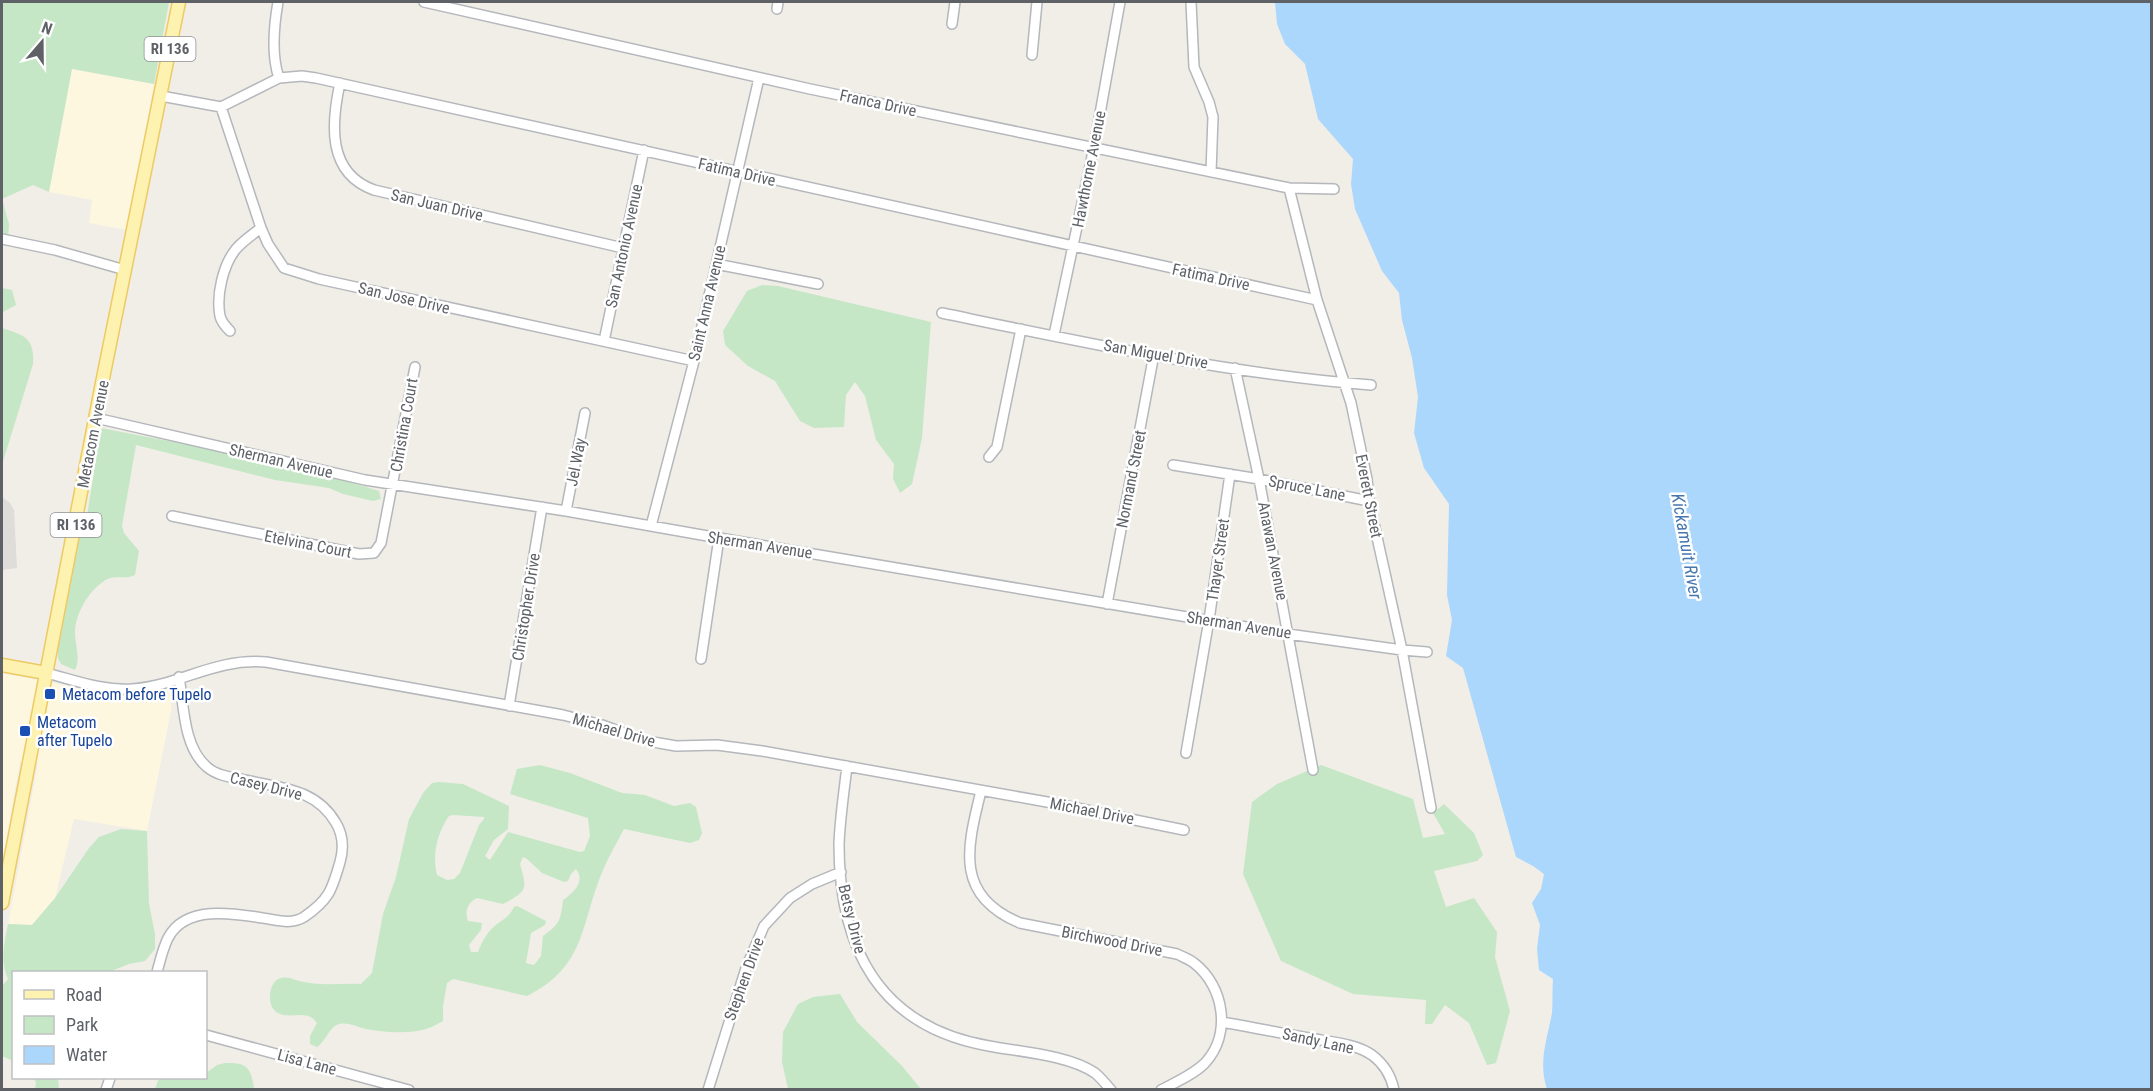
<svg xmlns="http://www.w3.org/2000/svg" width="2153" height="1091" font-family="'Roboto Condensed',sans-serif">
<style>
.commercial{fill:#fdf7df}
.industrial{fill:#dfddd9}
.green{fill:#c5e7c6;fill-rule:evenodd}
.water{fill:#abd7fc}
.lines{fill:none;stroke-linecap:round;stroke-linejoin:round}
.minor-casing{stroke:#b4b7bb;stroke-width:12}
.major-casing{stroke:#eeca63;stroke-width:15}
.minor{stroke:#fff;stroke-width:9}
.major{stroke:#fdf2b0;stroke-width:12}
.transit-dot{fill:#1a4fb4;stroke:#fff;stroke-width:2}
.labels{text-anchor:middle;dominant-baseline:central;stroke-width:5;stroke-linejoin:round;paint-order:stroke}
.shield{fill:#fff;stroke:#8e9195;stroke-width:1.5}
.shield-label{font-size:15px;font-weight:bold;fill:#5e6267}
.street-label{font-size:16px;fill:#5e6267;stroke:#fff}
.transit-label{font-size:16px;fill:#164399;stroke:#fff;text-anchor:start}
.water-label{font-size:18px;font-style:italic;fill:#4677af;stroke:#fff}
</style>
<rect width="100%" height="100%" fill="#f0eee7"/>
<path class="commercial" d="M72,68L154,84L127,230L89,223L92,200L49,192Z
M2,673L97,691L124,692L172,684L171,711L147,831L74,819L55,898L32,925L8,924L38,763L20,762L2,864Z"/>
<path class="industrial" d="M2,497L10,503L14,510L17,568L2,570Z"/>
<path class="green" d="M2,2H169L154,84L72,69L49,192L33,185L2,199L9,224L8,241L2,246Z
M762,285L778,286L931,322L922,438L912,484L900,493L893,479L894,464L876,440L865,396L855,382L846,395L844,427L814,428L800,421L775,381L748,366L725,345L723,331L747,291Z
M2,288L12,290L16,305L3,312L2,319Z
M2,328C23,335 35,337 33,364L2,465Z
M101,428C194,446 289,462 379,491L381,499L373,501L343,494L329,488L275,480L136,445L122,526L124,533L139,551L135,575C125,580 114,574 104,581C88,592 75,614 75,633C75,646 81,658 75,670L61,664L58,658L57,642L74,551L86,522Z
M540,765L570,773L622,793L645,795L674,806L690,803L696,807L702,833L699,840L690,843L624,829C617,842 609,856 603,870C580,924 587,966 527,996L453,979L447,983L443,1006V1021C437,1024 429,1029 422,1030C406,1034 382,1032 366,1029C358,1027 347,1022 339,1024C329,1027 326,1041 317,1047L310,1044V1036L317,1023C307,1008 291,1020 278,1013C272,1010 270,1003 270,997C270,989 273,980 281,978C289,976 296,981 304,982C322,986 342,983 361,984L372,973L383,914L396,877L409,819L423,793L432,783L439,782L463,784L509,806L508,829L494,840L485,856L490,860L508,832L580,852L584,851L590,836L588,818L510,794L517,769ZM453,815L484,817V819L479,825L460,873L454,879L447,880L437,875C432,855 437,833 449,816ZM523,857L527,859L542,873L564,882L568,881L571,874L576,869C586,882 573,893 563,900C561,920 559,925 543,936L541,956L534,965L526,963L531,933L545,925L546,921L517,906L514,907C509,917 505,918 497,924C488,931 482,941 478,952H471L469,945L481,930L482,923L468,921C464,912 468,902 477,898L503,904C528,891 527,889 520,864Z
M1321,765L1413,799L1423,838L1445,834L1433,813L1444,804L1474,833L1483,855L1477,861L1434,871L1446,907L1474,898L1497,932L1495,957L1510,1011L1496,1063L1487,1065L1469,1023L1445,1005L1432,1024H1425L1426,1000L1353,994L1281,961L1243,874L1252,802L1277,784Z
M121,829L147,831L149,904L155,934V949L145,961L129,964L114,970L113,972H14L13,1061L2,1056V986L8,979C0,961 4,944 8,924L32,925L55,898L89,848L99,837Z
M840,994L857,1022L902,1066L921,1089H788L782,1062L783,1032L798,1004L813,997Z
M225,1063C247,1062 251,1068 254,1088L258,1089H155L159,1078H206V1073L217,1065Z
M33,1078H58L59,1089H35L36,1082Z"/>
<path class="water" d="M1275,2H2151V1089H1547C1538,1062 1547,1040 1552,1013C1553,1002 1552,990 1553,979L1539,970L1537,949L1540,925L1532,903L1541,889L1544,874L1533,866L1516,857L1463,668L1446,656L1452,620L1447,595L1449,504L1424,468L1414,433L1418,397L1412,358L1402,320L1399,293L1382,271L1355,209L1351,184L1353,159L1318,119L1305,64L1285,44L1277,24Z"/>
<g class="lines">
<defs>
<path id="minor" d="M278,2C274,25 271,55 279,78
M424,2L810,89L1289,188L1334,189
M1191,2L1194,67L1209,102L1213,117L1211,172
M777,9L778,2
M952,24L955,2
M1032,55L1037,2
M340,83C331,124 327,173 374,190L623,248
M161,96L221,107L279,78L302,76L316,78L1317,300
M221,107L261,228L268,244L284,268L319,279L694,361
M1289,188L1317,300L1351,403L1367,479L1369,501L1402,650L1431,808
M2,239L55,250L125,270
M716,264L818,284
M942,313C1082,342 1229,374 1371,385
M230,331C226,327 221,321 220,316C216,295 223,265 236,249C243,241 253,234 261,228
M1054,335L1094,147L1120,2
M604,341L644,150
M1235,368L1259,479L1313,770
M96,418L365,480L566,511L719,538L1288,634L1402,650L1427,652
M989,457L997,447L1021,329
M1173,465L1259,479L1369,501
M566,511L585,413
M172,516L359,554L374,553L381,543L415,367
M651,526L694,361L759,78
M1107,604L1154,354
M701,659L719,538
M46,673C74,680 102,691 132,689C179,686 213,658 266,662L563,715L602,725L640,739L659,743L676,746L717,745L762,751L1047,802L1184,830
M509,706L542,507
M1186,753L1209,620L1230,474
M847,766C844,792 840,818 839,844C839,949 880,1027 989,1046C1021,1052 1069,1055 1095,1073C1101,1078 1106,1084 1111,1090
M981,791C967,848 954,895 1020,923L1177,954C1183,957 1189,959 1194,963C1224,986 1232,1034 1205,1063C1193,1075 1176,1082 1161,1090
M157,972C160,961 163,948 168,938C186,903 238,914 269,919C280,921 293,924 304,917C329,900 332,890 340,862C344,848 343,835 336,823C315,787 278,788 241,779C229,777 216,775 207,767C183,747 184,705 179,677
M1222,1022C1251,1027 1280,1033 1309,1038C1329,1042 1355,1043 1372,1055C1384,1064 1391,1075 1394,1090
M206,1035L409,1090
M106,1090L110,1078
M708,1090L746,968L764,926L790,898L812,884L841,872"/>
<path id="major" d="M2,665L46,673
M2,903L101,388L179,2"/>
</defs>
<use href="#minor" class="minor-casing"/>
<use href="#major" class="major-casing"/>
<use href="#minor" class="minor"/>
<use href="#major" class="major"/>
</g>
<g class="transit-dot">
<rect x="44" y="688" width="12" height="12" rx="3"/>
<rect x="19" y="725" width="12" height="12" rx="3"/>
</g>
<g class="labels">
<g class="shield">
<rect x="144.5" y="37" width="51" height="24" rx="4.5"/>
<rect x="50.5" y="513" width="51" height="24" rx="4.5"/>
</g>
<g class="shield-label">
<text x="170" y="49">RI 136</text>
<text x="76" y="525">RI 136</text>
</g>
<g class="street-label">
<text transform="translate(878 103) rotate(12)">Franca Drive</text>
<text transform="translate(1089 169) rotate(-79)">Hawthorne Avenue</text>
<text transform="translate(737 172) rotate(13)">Fatima Drive</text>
<text transform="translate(437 205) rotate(13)">San Juan Drive</text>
<text transform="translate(624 246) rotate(-78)">San Antonio Avenue</text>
<text transform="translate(1211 277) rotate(12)">Fatima Drive</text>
<text transform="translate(404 298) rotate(13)">San Jose Drive</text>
<text transform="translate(707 303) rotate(-77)">Saint Anna Avenue</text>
<text transform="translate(1156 354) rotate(10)">San Miguel Drive</text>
<text transform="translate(404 425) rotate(-80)">Christina Court</text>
<text transform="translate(93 434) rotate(-79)">Metacom Avenue</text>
<text transform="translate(281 461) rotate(13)">Sherman Avenue</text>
<text transform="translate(576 462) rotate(-79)">Jel Way</text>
<text transform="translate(1131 479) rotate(-79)">Normand Street</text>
<text transform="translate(1307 488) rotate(11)">Spruce Lane</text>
<text transform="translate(1369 496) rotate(79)">Everett Street</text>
<text transform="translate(308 544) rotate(11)">Etelvina Court</text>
<text transform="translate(760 545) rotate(9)">Sherman Avenue</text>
<text transform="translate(1273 551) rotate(79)">Anawan Avenue</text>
<text transform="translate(1218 560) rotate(-82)">Thayer Street</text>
<text transform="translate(526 607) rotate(-81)">Christopher Drive</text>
<text transform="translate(1239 625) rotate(9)">Sherman Avenue</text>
<text transform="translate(614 730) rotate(16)">Michael Drive</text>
<text transform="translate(266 786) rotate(14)">Casey Drive</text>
<text transform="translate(1092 811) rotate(11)">Michael Drive</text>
<text transform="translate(852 919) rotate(76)">Betsy Drive</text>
<text transform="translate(1112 941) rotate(11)">Birchwood Drive</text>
<text transform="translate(744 979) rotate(-70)">Stephen Drive</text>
<text transform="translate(1318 1041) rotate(12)">Sandy Lane</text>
<text transform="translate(307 1062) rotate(15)">Lisa Lane</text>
</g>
<g class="transit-label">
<text x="62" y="694">Metacom before Tupelo</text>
<text x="37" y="722">Metacom<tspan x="37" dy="18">after Tupelo</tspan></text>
</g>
<g class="water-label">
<text transform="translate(1687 546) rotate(80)">Kickamuit River</text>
</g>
</g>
<rect width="2153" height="1091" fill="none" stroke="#5e6267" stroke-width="6"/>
<rect x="12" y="971" width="195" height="108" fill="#ffffff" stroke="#bfc0c2" stroke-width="1.5"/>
<rect x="24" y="990" width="30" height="9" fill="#fdf2b0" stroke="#bfc0c2" stroke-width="1.5"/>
<text x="66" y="1001" font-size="18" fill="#5e6267">Road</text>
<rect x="24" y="1016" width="30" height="18" fill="#c5e7c6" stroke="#bfc0c2" stroke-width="1.5"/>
<text x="66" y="1031" font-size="18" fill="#5e6267">Park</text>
<rect x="24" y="1046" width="30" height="18" fill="#abd7fc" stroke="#bfc0c2" stroke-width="1.5"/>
<text x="66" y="1061" font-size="18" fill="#5e6267">Water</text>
<g transform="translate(42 42) rotate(20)" stroke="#ffffff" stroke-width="4.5" paint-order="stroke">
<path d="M0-4.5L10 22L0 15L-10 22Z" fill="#5e6267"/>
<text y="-9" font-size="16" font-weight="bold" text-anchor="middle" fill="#5e6267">N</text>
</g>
</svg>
